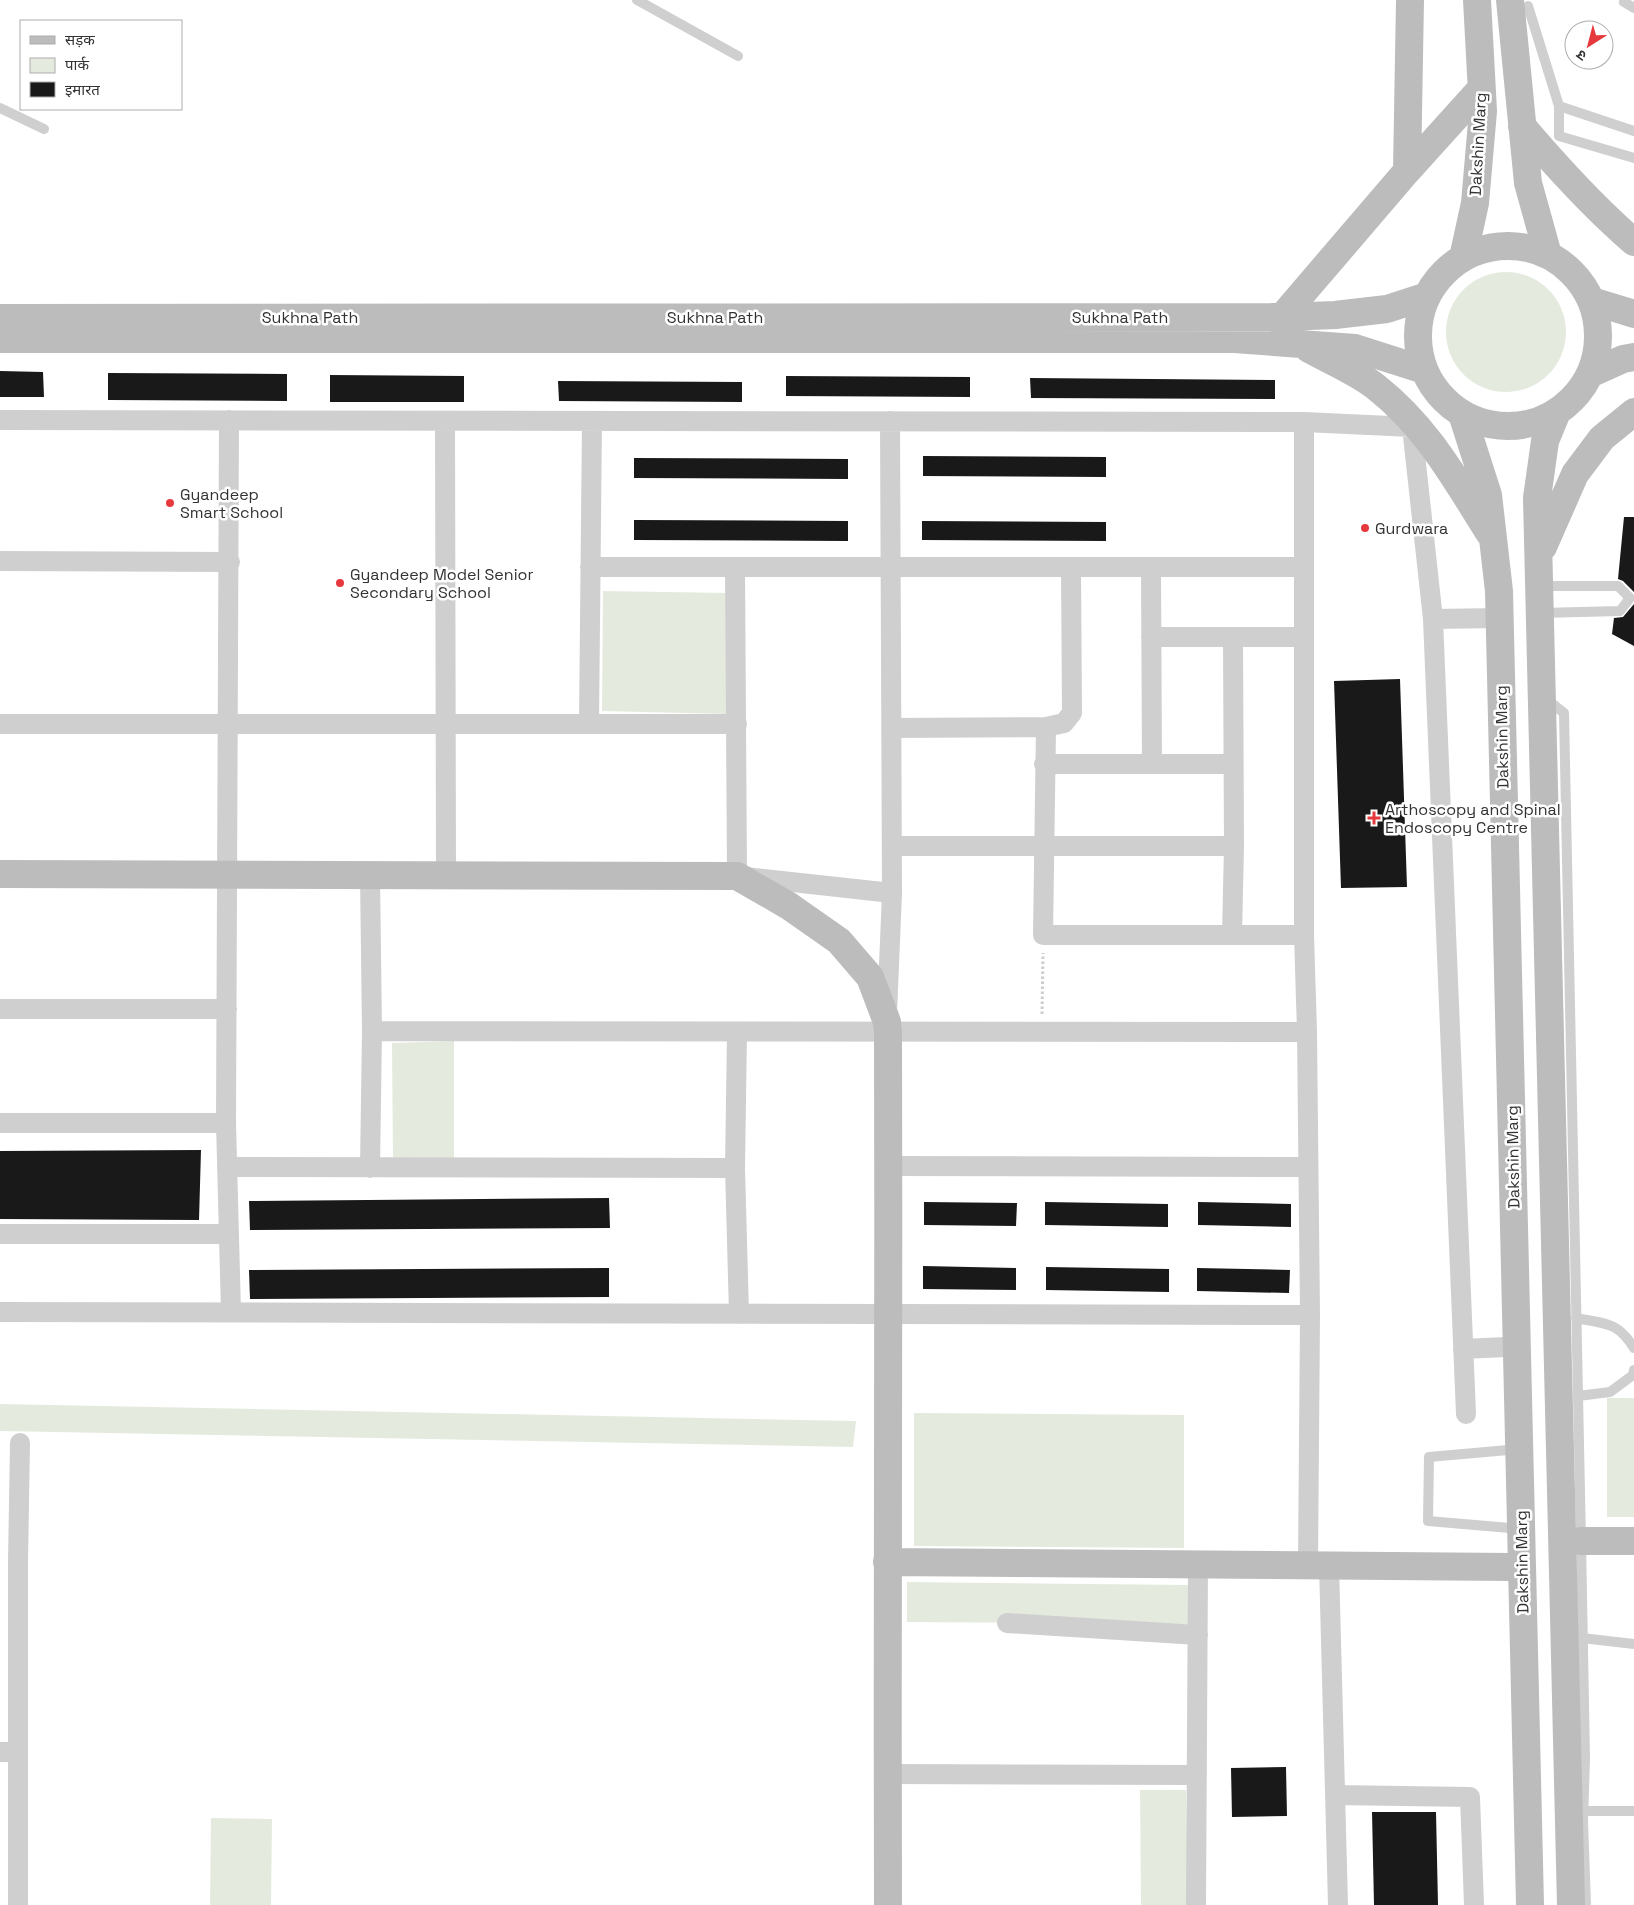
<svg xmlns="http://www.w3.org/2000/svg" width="1634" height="1905" font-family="'Space Grotesk','Noto Sans Devanagari',sans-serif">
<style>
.green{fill:#e4ebde}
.building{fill:#191919}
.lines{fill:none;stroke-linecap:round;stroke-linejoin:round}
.path{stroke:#ccc;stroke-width:3;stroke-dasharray:2.5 2.5;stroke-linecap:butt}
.lane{stroke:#cfcfcf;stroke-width:10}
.street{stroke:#cfcfcf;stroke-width:20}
.secondary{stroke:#bcbcbc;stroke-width:28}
.poi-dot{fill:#e5393d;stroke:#fff;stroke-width:2}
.labels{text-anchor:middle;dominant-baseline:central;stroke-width:5;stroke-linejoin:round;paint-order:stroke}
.street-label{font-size:16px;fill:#323232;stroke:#fff}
.poi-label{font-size:16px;fill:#323232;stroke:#fff;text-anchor:start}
</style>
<rect width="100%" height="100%" fill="#fff"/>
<path class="green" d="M1446 332a60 60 0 1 1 120 0a60 60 0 1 1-120 0Z
M603,591L728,593L726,714L602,711Z
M454,1041V1159L393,1161L392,1043Z
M1607,1398H1634V1517H1607Z
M0,1404L856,1421L853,1447L0,1431Z
M914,1413L1184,1415V1548L914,1546Z
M907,1582L1188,1585V1624L907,1622Z
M1140,1790H1186L1188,1905H1141Z
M211,1818L272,1819L271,1905H210Z"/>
<path class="building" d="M0,371L43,372L44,397H0Z
M108,373L287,374V401L108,400Z
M330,375L464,376V402H330Z
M786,376L970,377V397L786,396Z
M1030,378L1275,380V399L1031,398Z
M558,381L742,382V402L559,401Z
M923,456L1106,457V477L923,476Z
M634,458L848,459V479L634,478Z
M1624,517H1634V592L1623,581L1618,579Z
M634,520L848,521V541L634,540Z
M922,521L1106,522V541L922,540Z
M1634,604V646L1612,634L1614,618L1623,617Z
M1400,679L1407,887L1341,888L1334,681Z
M201,1150L199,1220L0,1219V1151Z
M609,1198L610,1228L250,1230L249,1201Z
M924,1202L1017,1203L1016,1226L924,1225Z
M1045,1202L1168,1204V1227L1045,1225Z
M1198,1202L1291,1204V1227L1198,1225Z
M923,1266L1016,1268V1290L923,1289Z
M1046,1267L1169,1269V1292L1046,1290Z
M609,1268V1297L250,1299L249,1270Z
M1197,1268L1290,1270L1289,1293L1197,1291Z
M1286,1767L1287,1816L1232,1817L1231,1768Z
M1372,1812H1436L1438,1905H1374Z"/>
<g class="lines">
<path class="path" d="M1042,1014L1043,953"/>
<path class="lane" d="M637,0L738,56
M1625,0L1624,2L1634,8
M1528,6L1559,106V136L1634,158
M1559,106L1634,131
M0,108L44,129
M1539,586H1618L1630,598L1620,611L1541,613
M1545,698L1564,713L1581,1541L1585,1759L1583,1821L1586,1905
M1576,1318C1605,1324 1617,1321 1634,1348
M1578,1396L1610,1392L1633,1375L1634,1370
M1508,1450L1429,1457L1428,1521L1510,1528
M1582,1638L1634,1644
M1583,1811H1634"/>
<path class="street" d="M0,420L1304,422L1412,427L1433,619L1466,1414
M229,420L226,1123L231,1312
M445,421L446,875
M1304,422V935L1307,1032L1310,1315L1308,1565
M0,561L230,562
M590,567H1304
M735,567L737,876L892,893
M1151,567L1152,764
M1433,619L1500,618
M1151,637H1304
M0,724H737
M589,724L592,421
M1046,727L1043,935H1304
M891,728L1046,727L1064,723L1072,713L1071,567
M1044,764H1233
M892,846H1234
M1232,935L1234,846L1233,637
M0,1009H227
M887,1013L892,893L890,421
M372,1031L1307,1032
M737,1032L735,1168L739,1314
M0,1123H226
M889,1166L1308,1167
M227,1167L735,1168
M370,1168L372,1031L370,875
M0,1234H229
M0,1312L1310,1315
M1463,1349L1506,1347
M1329,1565L1338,1905
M1007,1623L1198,1635
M0,1752H18
M888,1774L1197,1775
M1335,1795L1470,1797L1474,1905
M18,1905V1563L20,1443
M1196,1905L1198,1564"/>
<path class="secondary" d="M1510,0L1528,183L1548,255
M1522,126C1557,167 1593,207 1634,242
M1407,171L1410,0
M1418 336a90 90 0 1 1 180 0a90 90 0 1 1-180 0Z
M1463,258L1475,203L1483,111L1477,0
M1592,301L1634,314
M1282,317L1407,171L1481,89
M0,318L1282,317L1335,315L1387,309L1427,296
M0,339H1234L1355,348L1424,370
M1309,349C1329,360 1359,373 1376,387C1428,428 1455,479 1490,534
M1592,373L1623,359L1634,357
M1557,412L1545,441L1537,498L1571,1905
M1462,414L1488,495L1499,591L1530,1905
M1543,547L1575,474L1602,438L1634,412
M0,874L737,876L789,906L839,941L870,977L887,1022L888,1032C889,1323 887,1614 888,1905
M1581,1541H1634
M887,1562L1511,1567"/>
</g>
<g class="poi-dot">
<circle cx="170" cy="503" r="5"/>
<circle cx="1365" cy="528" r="5"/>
<circle cx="340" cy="583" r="5"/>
<path d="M1371.5 810.5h5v5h5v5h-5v5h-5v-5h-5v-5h5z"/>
</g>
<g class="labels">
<g class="street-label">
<text transform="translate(1478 144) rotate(-87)">Dakshin Marg</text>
<text x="310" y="317">Sukhna Path</text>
<text x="715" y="317">Sukhna Path</text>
<text x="1120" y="317">Sukhna Path</text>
<text transform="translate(1502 737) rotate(-91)">Dakshin Marg</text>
<text transform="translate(1513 1157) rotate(-91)">Dakshin Marg</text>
<text transform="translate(1522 1562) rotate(-91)">Dakshin Marg</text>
</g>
<g class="poi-label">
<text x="180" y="494">Gyandeep<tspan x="180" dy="18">Smart School</tspan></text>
<text x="1375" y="528">Gurdwara</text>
<text x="350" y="574">Gyandeep Model Senior<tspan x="350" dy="18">Secondary School</tspan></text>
<text x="1385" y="809">Arthoscopy and Spinal<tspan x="1385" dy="18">Endoscopy Centre</tspan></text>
</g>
</g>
<rect x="20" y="20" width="162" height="90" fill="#ffffff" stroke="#adadad"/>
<rect x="30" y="36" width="25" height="8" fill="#bcbcbc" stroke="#adadad"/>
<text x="65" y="45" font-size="15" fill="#323232">सड़क</text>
<rect x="30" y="58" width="25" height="15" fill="#e4ebde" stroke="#adadad"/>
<text x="65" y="70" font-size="15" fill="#323232">पार्क</text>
<rect x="30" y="82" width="25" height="15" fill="#191919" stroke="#adadad"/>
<text x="65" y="95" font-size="15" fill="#323232">इमारत</text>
<g transform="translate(1589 45) rotate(216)"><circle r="24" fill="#ffffff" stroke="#adadad"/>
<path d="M0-4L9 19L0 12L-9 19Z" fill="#e5393d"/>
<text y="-8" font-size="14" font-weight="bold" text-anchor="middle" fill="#323232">उ</text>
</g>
</svg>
